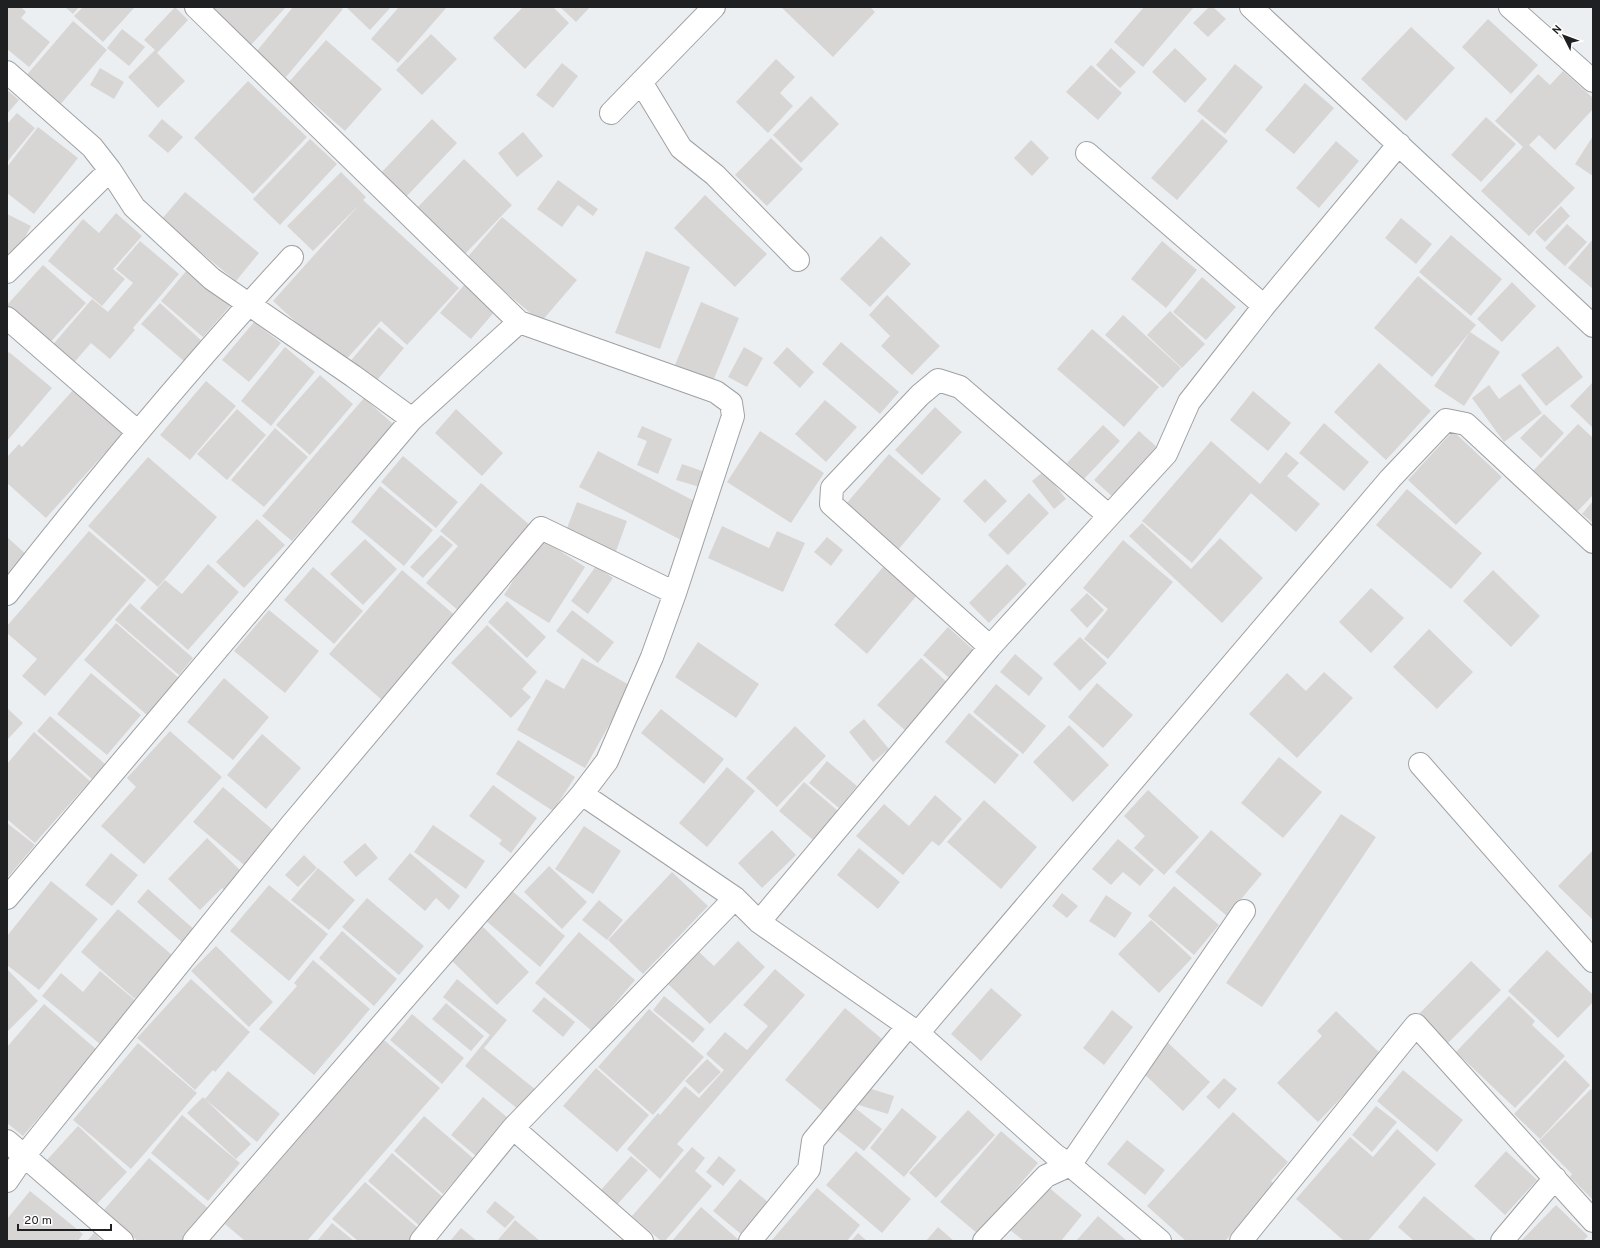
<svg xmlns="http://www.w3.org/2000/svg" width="1600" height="1248" font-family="Overpass,sans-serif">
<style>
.building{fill:#d8d5d5}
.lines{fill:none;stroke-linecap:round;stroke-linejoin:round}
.minor-casing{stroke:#9fa1a3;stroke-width:24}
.minor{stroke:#fff;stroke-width:22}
</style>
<rect width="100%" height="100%" fill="#eceff1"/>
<path class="building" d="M7,7H21L26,12L21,18L50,42L29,67L7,49Z
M65,7H79L73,14Z
M83,7H135L103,42L74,16Z
M175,7L188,20L157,53L185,81L158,108L128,77L155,50L144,40Z
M209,7H286L250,46Z
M293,7H340L343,9L286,77L256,52Z
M346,7H391L370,30Z
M399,7H447L398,63L371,39Z
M523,7H553L569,23L525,69L493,38Z
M560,7H590L576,22Z
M781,7H870L875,12L833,57Z
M1144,7H1194L1143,67L1114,42Z
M1209,7H1213L1226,19L1208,37L1193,23Z
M1488,19L1538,65L1511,94L1462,47Z
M73,21L107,50L59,106L25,77Z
M1411,27L1455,68L1406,121L1361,79Z
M122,29L145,47L129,66L107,48Z
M431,34L457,59L422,95L396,70Z
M326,40L382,89L345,131L289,82Z
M1111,48L1136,72L1120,88L1096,65Z
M1175,48L1207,79L1185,103L1152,72Z
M776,59L795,77L780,93L793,106L768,133L736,102Z
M562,63L578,76L553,108L536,95Z
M1235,64L1263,87L1225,134L1197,111Z
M1091,65L1122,93L1098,120L1066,92Z
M100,68L124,82L114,99L90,85Z
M1563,71L1593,98V109L1555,150L1539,135L1529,145L1575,188L1529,236L1481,191L1523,147L1495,121L1538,74L1550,85Z
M248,81L307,137L253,194L194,138Z
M1305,83L1334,108L1294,154L1265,130Z
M7,90L19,100L7,114Z
M811,96L839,124L801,163L773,135Z
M17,113L35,128L7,162V124Z
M1486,117L1516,144L1481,182L1451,155Z
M162,119L183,137L168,153L148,136Z
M432,119L457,143L405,198L380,174Z
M1202,119L1228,141L1177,200L1151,178Z
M38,127L78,158L34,214L7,193V167Z
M523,132L543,156L517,177L498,153Z
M1593,136V176L1575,164Z
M771,138L803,169L767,206L735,175Z
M310,139L337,164L280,225L253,199Z
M1031,140L1049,158L1032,176L1014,158Z
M1336,141L1359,161L1319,208L1296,188Z
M464,159L512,205L465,254L417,208Z
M341,172L366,197L363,200L459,288L407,345L381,321L342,364L273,301L359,205L313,251L287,226Z
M558,180L598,209L593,216L578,205L562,227L537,209Z
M185,192L259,253L236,281L161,220Z
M705,195L767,254L735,287L674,228Z
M1561,206L1570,216L1545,242L1535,232Z
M116,213L142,236L113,269L125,279L102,306L48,261L83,219L99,233Z
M7,214L31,226L13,259L7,256Z
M502,217L577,280L541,322L466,259Z
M1401,218L1432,244L1416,264L1385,238Z
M1567,224L1587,242L1565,266L1545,248Z
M1451,235L1502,279L1471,316L1419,272Z
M881,236L911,264L870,307L840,279Z
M1593,239V289L1568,268Z
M140,241L179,274L133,328L135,330L110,359L91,343L71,366L50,348L92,299L108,312L133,283L116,269Z
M1162,241L1197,270L1166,308L1131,279Z
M646,251L690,267L660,349L615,333Z
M43,265L86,303L46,347L26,322L7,305Z
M187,270L230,306L203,337L161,301Z
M1418,276L1476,325L1432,377L1374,328Z
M1202,277L1236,307L1206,340L1173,312Z
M1512,282L1536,306L1502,342L1477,319Z
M465,284L496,310L471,339L440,313Z
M887,295L940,346L912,375L881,346L890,336L869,315Z
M701,302L739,318L713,381L675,365Z
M160,303L203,342L185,362L141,324Z
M1170,311L1205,344L1182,368L1147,335Z
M1123,315L1181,368L1163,388L1105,335Z
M254,322L281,343L249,382L222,360Z
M379,327L404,348L373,385L348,364Z
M1092,329L1159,387L1124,427L1057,369Z
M1470,332L1500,352L1464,406L1434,386Z
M841,342L899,392L880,414L822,364Z
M1558,346L1583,377L1546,406L1521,375Z
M285,347L315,372L271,426L241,401Z
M744,347L763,358L747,387L728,377Z
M787,347L814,372L800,388L773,363Z
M9,352L52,388L7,441V354Z
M1379,363L1431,411L1386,460L1334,412Z
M320,375L353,404L310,455L276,425Z
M206,381L236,406L190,460L160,435Z
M1593,382V428L1570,406Z
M1520,384L1542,413L1504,442L1472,398L1489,385L1499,399Z
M74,389L123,433L46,518L7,483V457L19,444L22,447Z
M1253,391L1291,423L1268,451L1230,420Z
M364,398L393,424L292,541L262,516Z
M825,400L857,427L826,462L795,434Z
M935,407L962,432L922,475L895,450Z
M237,409L266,435L227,480L197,454Z
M456,409L503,453L482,476L435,433Z
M1544,414L1564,433L1541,458L1520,438Z
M1324,423L1369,462L1344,491L1299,453Z
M1578,424L1593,438V495L1576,513L1532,472Z
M1103,425L1120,441L1084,479L1067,463Z
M642,426L672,439L658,474L637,465L647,441L637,437Z
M275,428L308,457L264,507L231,480Z
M760,431L824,473L791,523L727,482Z
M1139,431L1159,449L1114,498L1094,480Z
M1453,431L1502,477L1456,525L1408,480Z
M1211,441L1260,484L1286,452L1299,463L1287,476L1320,504L1296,532L1251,493L1192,563L1142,521Z
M598,451L700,504L681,540L579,487Z
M889,454L941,499L898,550L845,505Z
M403,456L458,502L436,528L381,482Z
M148,457L217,517L158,587L88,526Z
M682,464L705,472L700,487L676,480Z
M1044,471L1066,499L1054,509L1032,481Z
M985,479L1007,501L985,523L963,501Z
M481,483L532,527L460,612L426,583L458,546L440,531Z
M380,486L433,530L404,566L351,522Z
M1407,489L1482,553L1451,589L1376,525Z
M1029,493L1049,513L1008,555L988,535Z
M1593,501V523L1582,514Z
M577,502L627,521L615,554L564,536Z
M257,519L285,545L244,588L216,562Z
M1142,523L1191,569L1220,538L1263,578L1222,623L1129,536Z
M722,526L769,548L777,531L805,543L783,592L708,558Z
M89,531L146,580L45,696L22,676L37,659L7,633V626Z
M441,535L453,545L423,578L410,567Z
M7,537L27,555L7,576Z
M827,537L843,550L831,566L814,552Z
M540,538L585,567L549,623L504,595Z
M365,539L397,569L363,605L330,574Z
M1123,540L1173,582L1108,659L1084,639L1108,609L1083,588Z
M208,564L239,592L188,650L140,608L165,580L182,594Z
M1007,564L1027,584L989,623L969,603Z
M596,566L613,578L588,614L571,601Z
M884,566L918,594L867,654L834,625Z
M313,567L363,611L334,644L284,600Z
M402,570L457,617L382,700L329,654Z
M1493,570L1540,616L1511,647L1463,601Z
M1371,588L1404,618L1371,653L1339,622Z
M1087,593L1104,610L1087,628L1070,610Z
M507,601L546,637L527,658L488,622Z
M130,603L193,658L179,675L115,620Z
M269,610L319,651L285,693L234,651Z
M572,610L614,642L598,663L556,631Z
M116,623L180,679L148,716L84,660Z
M487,625L537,672L522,689L531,697L511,718L451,663Z
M948,627L980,656L955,683L923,655Z
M1429,629L1473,672L1437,709L1393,667Z
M1080,637L1107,663L1080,691L1053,664Z
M698,642L759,684L736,718L675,677Z
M1015,654L1043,678L1029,696L1000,672Z
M582,658L631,686L585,768L517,730L546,679L564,689Z
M921,658L952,687L908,733L877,705Z
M1324,672L1353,698L1297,758L1249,714L1287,673L1306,691Z
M91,673L141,715L107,755L57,714Z
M224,678L269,717L233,760L187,722Z
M1097,683L1133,715L1103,748L1068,717Z
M996,684L1046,726L1023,754L973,712Z
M7,708L23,723L7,740Z
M661,709L724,759L704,784L641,733Z
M969,713L1019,755L995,784L945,742Z
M50,716L105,764L92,779L37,731Z
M864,719L889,749L873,762L849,732Z
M1069,725L1109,765L1073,802L1033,762Z
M795,726L826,756L777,807L746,778Z
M170,731L222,777L144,864L101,826L136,787L127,778Z
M34,732L90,781L35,843L7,819V764Z
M262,734L301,768L266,809L227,775Z
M518,740L575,777L553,811L496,774Z
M1279,757L1322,792L1283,838L1241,803Z
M827,761L857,786L839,808L809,783Z
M727,767L755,791L707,847L679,823Z
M804,782L838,811L813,840L779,811Z
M493,785L537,818L511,853L499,844L502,840L469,816Z
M223,787L274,831L244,865L193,822Z
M1148,790L1199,837L1164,875L1134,848L1145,836L1124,816Z
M935,795L962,819L939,846L932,841L903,875L856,836L884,804L909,826Z
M984,800L1037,847L1001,889L947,842Z
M1341,814L1376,837L1262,1007L1226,983Z
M7,823L35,845L7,878Z
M433,825L485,861L466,889L414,852Z
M584,826L621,851L593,894L555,869Z
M772,830L796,855L762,888L738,863Z
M1211,830L1262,874L1227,916L1175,872Z
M207,838L242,872L224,890L222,888L200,910L168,879Z
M1118,839L1154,870L1140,886L1123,872L1111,885L1092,869Z
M365,843L378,858L356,877L343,862Z
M859,848L900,882L878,909L837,875Z
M1593,850V918L1592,919L1558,886Z
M111,853L138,875L112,906L85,885Z
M410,853L460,896L449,910L436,898L425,911L388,879Z
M304,855L317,868L298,887L285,875Z
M549,866L587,902L562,929L524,892Z
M318,868L355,900L329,930L291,900Z
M672,872L708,906L643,974L608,940Z
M51,881L98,919L39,990L7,965V936Z
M269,885L328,934L289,981L230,931Z
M1174,886L1219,925L1194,955L1148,916Z
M148,889L196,931L185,945L137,902Z
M511,890L565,936L540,967L485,920Z
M1062,893L1078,906L1067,918L1052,906Z
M1106,895L1132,913L1115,938L1089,921Z
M367,898L424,946L399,975L342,927Z
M599,900L623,920L607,940L582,920Z
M118,909L172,955L135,999L81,952Z
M1151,920L1192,958L1159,993L1118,954Z
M480,924L529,972L497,1005L448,957Z
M342,931L397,979L374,1006L319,958Z
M579,932L635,980L592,1031L535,983Z
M738,941L765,967L710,1024L668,984L699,952L714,966Z
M216,946L273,1002L249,1027L191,971Z
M1547,950L1593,995V1002L1558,1038L1508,991Z
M313,960L370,1009L314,1075L259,1029L297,986L294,983Z
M1471,961L1501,990L1443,1048L1414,1019Z
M7,969L38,1001L7,1032Z
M775,969L805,995L677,1144L684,1150L660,1179L627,1149L658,1113L660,1115L685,1086L699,1098L724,1070L706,1054L725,1032L747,1050L768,1026L743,1005Z
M100,971L136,1001L100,1044L42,996L61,973L83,992Z
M191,979L250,1032L215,1072L213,1070L195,1090L137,1038Z
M457,979L507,1020L484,1048L536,1090L519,1110L465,1066L490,1035L443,997Z
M991,988L1022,1015L981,1061L951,1034Z
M664,996L705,1029L693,1043L653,1010Z
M1509,996L1535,1021L1532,1025L1565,1056L1515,1108L1456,1052Z
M544,997L575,1022L563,1037L532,1011Z
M446,1003L484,1036L471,1051L432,1019Z
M44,1004L97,1050L23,1136L7,1123V1047Z
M845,1008L882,1039L822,1111L785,1080Z
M649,1009L704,1057L653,1115L598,1067Z
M1112,1010L1133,1027L1104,1065L1083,1048Z
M1336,1011L1382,1055L1318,1122L1277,1083L1322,1036L1317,1031Z
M412,1014L464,1058L442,1084L390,1040Z
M384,1040L440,1088L307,1241H245L225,1224Z
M1166,1041L1210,1082L1183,1111L1139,1069Z
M138,1043L197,1093L131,1169L73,1120Z
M707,1059L721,1072L699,1094L685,1081Z
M1565,1060L1590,1085L1540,1139L1514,1114Z
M596,1068L649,1115L617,1152L563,1106Z
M1403,1070L1463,1120L1437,1152L1377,1101Z
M228,1071L280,1114L257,1142L205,1099Z
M1224,1078L1237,1089L1219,1109L1206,1097Z
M865,1087L894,1096L888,1114L859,1105Z
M1591,1089L1593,1091V1200L1570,1177L1572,1174L1539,1141Z
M203,1097L251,1144L236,1159L187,1113Z
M483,1097L508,1118L476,1156L451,1135Z
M850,1104L882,1129L864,1151L832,1126Z
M1376,1106L1397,1122L1372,1152L1352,1135Z
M902,1108L937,1137L904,1177L870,1148Z
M968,1110L995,1135L936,1198L909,1173Z
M1233,1112L1288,1162L1271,1181L1276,1186L1225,1241H1186L1147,1206Z
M182,1115L240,1163L208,1201L151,1153Z
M424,1116L474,1159L443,1194L394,1151Z
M78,1126L127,1172L94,1207L46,1161Z
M1397,1129L1436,1164L1368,1241H1344L1296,1199L1350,1137L1373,1157Z
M1001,1131L1038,1163L978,1234L940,1202Z
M1127,1140L1165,1170L1145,1195L1107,1164Z
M692,1147L705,1158L695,1171L712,1186L665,1241H661L632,1216Z
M856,1151L911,1199L882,1233L826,1185Z
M1506,1151L1537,1180L1505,1215L1474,1186Z
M392,1153L445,1199L421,1227L368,1181Z
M631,1156L648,1170L616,1206L600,1191Z
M719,1156L736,1170L723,1186L706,1172Z
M149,1158L210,1210L183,1241H138L103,1211Z
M740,1179L768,1202L741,1234L713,1211Z
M365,1182L419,1229L409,1241H358L332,1219Z
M1047,1186L1082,1215L1061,1241H1024L1010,1230Z
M817,1188L860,1225L847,1241H771Z
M30,1191L83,1234L78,1241H7V1219Z
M1424,1196L1477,1241H1414L1398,1227Z
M495,1201L515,1217L505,1228L486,1212Z
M1556,1205L1588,1236L1583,1241H1521Z
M701,1207L739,1240L738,1241H672Z
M1098,1216L1127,1241H1076Z
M515,1220L540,1241H497Z
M332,1223L354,1241H317Z
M938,1227L954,1241H926Z
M461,1228L477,1241H450Z
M94,1233L102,1241H87Z
M858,1233L867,1241H851Z"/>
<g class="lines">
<defs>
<path id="minor" d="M1251,7L1593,326
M1510,7L1593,81
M7,72L92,147L110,170L7,272
M641,82L681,148L715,175L798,260
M611,113L714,7
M1087,153L1264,306
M110,170L134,207L212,279L353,376L412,419
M7,318L138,432
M519,322L716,392L731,403L733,416L675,593
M1109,516L1166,454L1189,402L1264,306L1399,144
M7,594C98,478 192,365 292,257
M1420,764L1593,961
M7,898L412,419L519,322L196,7
M759,922L990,647L1109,516L960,387L938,380L920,395L832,488L831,504L990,647
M918,1033L1390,479L1446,420L1466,424L1593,542
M513,1128L735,898
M7,1141L122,1241
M7,1181L24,1156L291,825L541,528L675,593L652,657L607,761L582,794L735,898L759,922L918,1033L1055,1155L1070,1165L1160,1241
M194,1241L582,794
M421,1241L513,1128L642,1241
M750,1241L809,1169L813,1141L908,1026
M984,1241L1046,1176L1070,1165L1244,911
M1241,1241L1416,1025L1593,1221
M1502,1241L1555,1178"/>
</defs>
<use href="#minor" class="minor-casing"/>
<use href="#minor" class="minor"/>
</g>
<rect width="1600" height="1248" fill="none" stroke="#1f2021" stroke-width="16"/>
<g transform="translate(1564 36) rotate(312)" stroke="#ffffff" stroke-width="3" paint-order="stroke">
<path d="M0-3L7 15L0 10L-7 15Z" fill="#1f2021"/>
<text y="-6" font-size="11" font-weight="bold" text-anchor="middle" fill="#1f2021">N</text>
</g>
<path d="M18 1224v6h93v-6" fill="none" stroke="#1f2021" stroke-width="2"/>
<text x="24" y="1224" font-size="12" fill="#1f2021" stroke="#ffffff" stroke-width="3" paint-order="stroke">20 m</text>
</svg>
